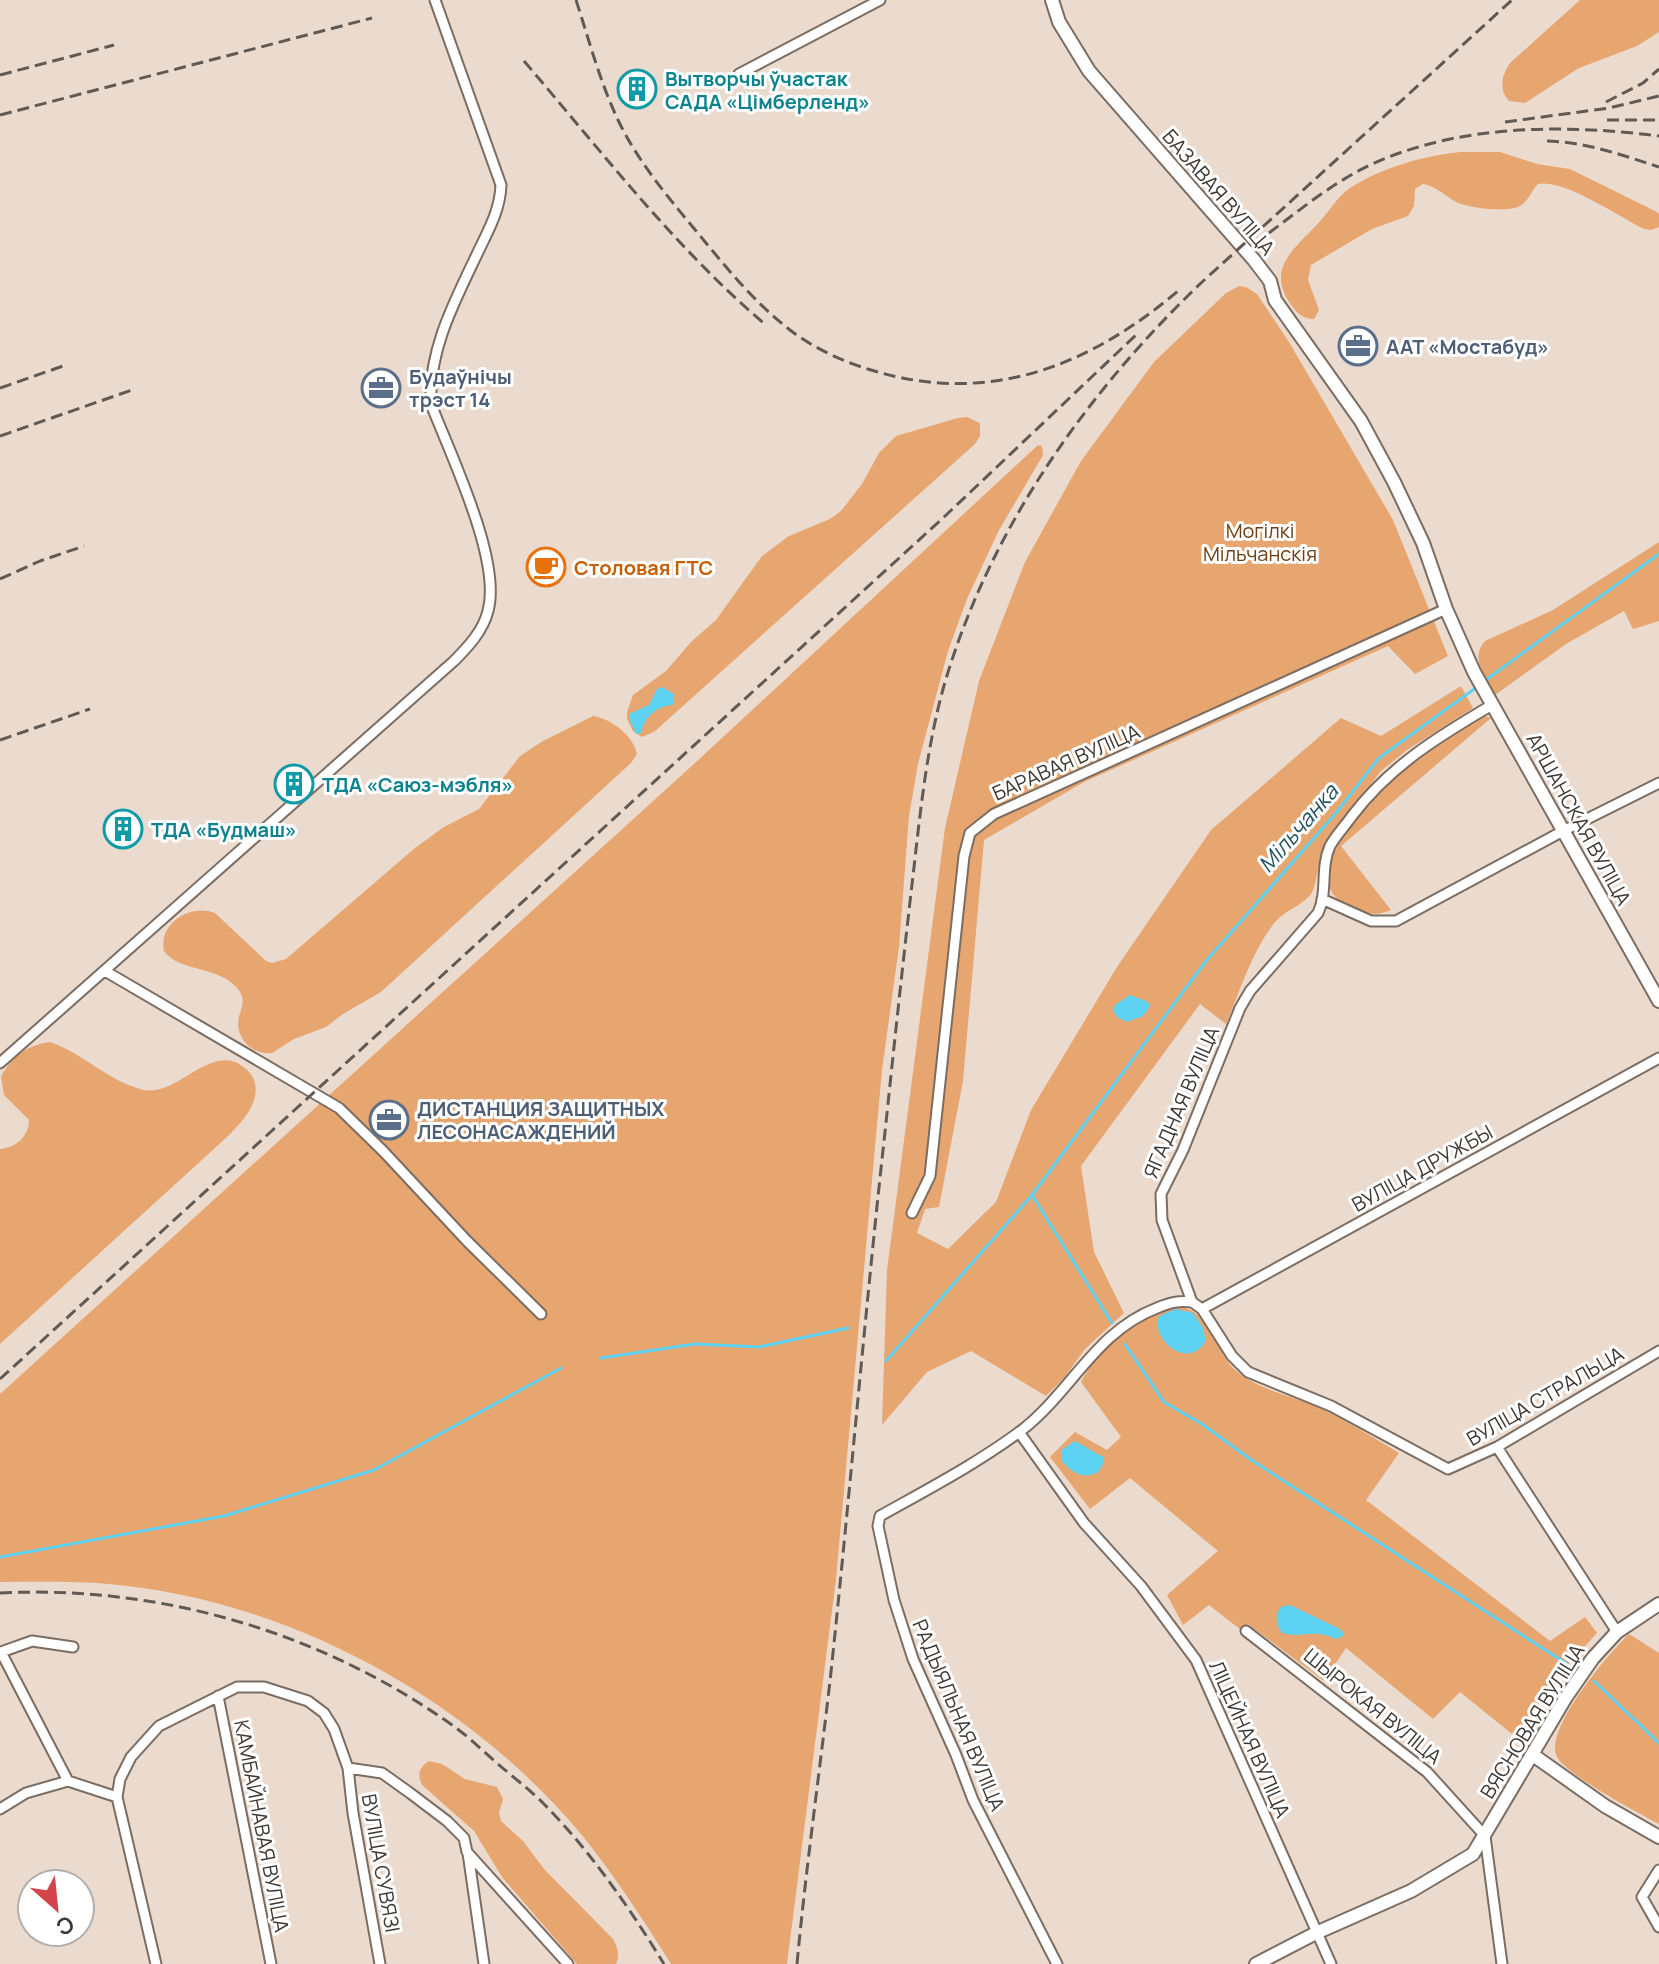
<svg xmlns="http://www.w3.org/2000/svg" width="1659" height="1964" font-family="Manrope,sans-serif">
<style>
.green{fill:#e7a56f}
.water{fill:#5cd1f2}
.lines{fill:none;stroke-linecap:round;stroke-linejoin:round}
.stream{stroke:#5cd1f2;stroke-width:3}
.street-casing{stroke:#7b6d62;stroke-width:13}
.secondary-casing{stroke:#7b6d62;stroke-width:16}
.street{stroke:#fff;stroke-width:9}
.secondary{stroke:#fff;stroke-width:12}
.rail{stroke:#615953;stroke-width:3;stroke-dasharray:12 6;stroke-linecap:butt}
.labels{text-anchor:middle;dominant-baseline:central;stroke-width:6;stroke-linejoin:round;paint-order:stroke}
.culture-label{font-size:20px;font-weight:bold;fill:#0d838f;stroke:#fff;text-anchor:start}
.street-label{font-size:20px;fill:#3d3732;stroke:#fff}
.service-label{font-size:20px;font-weight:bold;fill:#4e5e75;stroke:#fff;text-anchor:start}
.park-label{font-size:20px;fill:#6e3f13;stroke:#fff}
.food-label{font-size:20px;font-weight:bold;fill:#c56008;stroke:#fff;text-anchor:start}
.water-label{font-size:22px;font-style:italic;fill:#205260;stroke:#fff}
</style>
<rect width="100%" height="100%" fill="#ebdbcf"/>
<path class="green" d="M1580,0H1659V32L1637,46L1579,68L1525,103L1509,101C1498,88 1502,76 1510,63Z
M1461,152H1500L1537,164L1570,169L1657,212L1659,214V227L1651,230L1644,229C1620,217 1563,178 1538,184C1532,190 1529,199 1523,204C1512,214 1468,208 1456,202C1444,195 1436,186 1423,184L1415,189L1414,206L1408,216L1372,229L1311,265L1308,280L1319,310L1314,319C1302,319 1296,312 1290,303C1264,266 1300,245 1321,220C1331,209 1337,197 1350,188C1383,167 1423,156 1461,152Z
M1239,286L1246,287L1257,294L1289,342L1393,520L1448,656L1415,674L1388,646L1084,782L984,840L963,1081L939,1207L925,1209L917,1233L948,1249L996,1202L1031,1110L1117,967L1211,830L1341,718L1381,736L1461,686L1473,708L1407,750L1381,771L1324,846C1318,859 1317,886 1311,894C1303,905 1286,910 1276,921C1252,950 1241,989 1226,1024L1200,1004L1081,1166L1094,1252L1124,1313L1085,1349L1064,1378L1046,1396L971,1351L927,1372L882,1425L887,1270L945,828L979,681L1025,562L1081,461L1154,362L1226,293Z
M967,417L980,423V436L975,444L654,732L642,737L633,731L627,719V712L633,695L666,671L691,642L716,620L762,556L789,536L830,519L841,511L862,484L879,453L896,436L958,418Z
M1038,445L1042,446L1043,455L998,532L967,599L948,651L918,764L909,816L899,947L882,1070L836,1579L787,1964H671C643,1919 614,1875 581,1834C466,1697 288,1600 109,1584C73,1581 36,1582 0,1582V1394L695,763Z
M1659,542V621L1633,629L1624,611L1566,644L1495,695C1486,678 1469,659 1485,641L1553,610Z
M593,716C610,718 634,736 637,754L631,763L381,992L343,1014L326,1027L294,1039L272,1053C255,1055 238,1042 238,1023C238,1013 247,1003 240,992C223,965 179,973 164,951C158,924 190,903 215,913L266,961L272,963L286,959L415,848L444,827L479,809L520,756L543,741Z
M1485,716L1491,718L1341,846L1391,910C1374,917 1361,914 1345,905C1294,876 1373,795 1397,774C1424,751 1455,734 1485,716Z
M50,1042C83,1053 109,1082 144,1090C180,1097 216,1034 250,1073C257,1082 257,1093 253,1103C248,1116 237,1127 227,1137L0,1344V1149C16,1148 29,1136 29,1120L4,1095L1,1077C11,1057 27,1045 50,1042Z
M1179,1307C1209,1309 1215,1350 1234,1369C1258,1391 1295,1396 1324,1410C1350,1423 1374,1438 1399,1453L1366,1500L1550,1641L1585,1617L1597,1633L1562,1671L1517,1738L1460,1692L1433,1719L1346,1648L1324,1681L1248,1624L1241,1630L1209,1605L1183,1625L1167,1595L1218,1551L1130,1478L1090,1509L1050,1457L1075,1432L1107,1450L1121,1437L1081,1382C1102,1344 1135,1315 1179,1307Z
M1629,1634L1659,1653V1824C1638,1813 1567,1775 1557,1757C1543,1730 1609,1653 1629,1634Z
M429,1761L442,1764L465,1779L497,1787L503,1799L499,1813L501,1821L523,1841L544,1869L613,1939C618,1948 620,1955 616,1964H577L502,1877L474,1831L422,1785C417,1774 419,1768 429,1761Z"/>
<path class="water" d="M662,687L674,694L673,705C656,706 645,717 641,733L636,734L630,721L629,714L649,705L657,689Z
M1130,995L1148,1002L1150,1006L1143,1016L1127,1022L1117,1017L1113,1010L1115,1005Z
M1176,1309L1193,1313L1203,1328L1206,1341C1187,1372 1150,1338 1159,1316Z
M1075,1441L1103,1457V1464L1098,1472C1084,1480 1072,1473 1062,1461L1061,1450Z
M1290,1605L1338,1628L1343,1632V1636L1336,1639C1312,1628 1303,1639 1282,1633C1276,1626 1274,1615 1281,1607Z"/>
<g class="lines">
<path class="stream" d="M1483,682L1659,554
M1032,1195L1112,1323
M1125,1344L1164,1402L1202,1424L1250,1459L1567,1664
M601,1358L695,1344L759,1347L848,1328
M886,1361L1032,1195L1206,961L1336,813L1379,758L1477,687
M0,1557L224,1516L374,1470L561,1368
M1594,1681L1659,1743"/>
<defs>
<path id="street" d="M739,74L880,0
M1492,705C1439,736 1390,766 1352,816C1345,826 1336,835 1330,846C1320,868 1328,892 1318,913L1250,991L1240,1008L1183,1150L1161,1194L1162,1220L1192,1302L1202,1309L1232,1356L1248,1372L1331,1406L1448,1469L1497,1447L1659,1351
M1322,899L1371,921H1396L1563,831L1659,783
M105,971L339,1108L384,1152L467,1241L541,1314
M0,1063L454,661C468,647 483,631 488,611C502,560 450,454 431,404C428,349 456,299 479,250C489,229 500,210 501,185L435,0
M912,1213L930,1176L964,856L970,833L994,814L1446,609
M1202,1309L1659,1058
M1019,1432L1084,1523L1141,1586L1196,1660L1331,1964
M1497,1447L1617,1632
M1246,1631L1427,1772L1485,1836L1502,1964
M218,1696L271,1964
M348,1768L353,1813L380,1964
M68,1781L1,1652L32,1641L73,1647
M117,1797L156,1964
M0,1809L26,1793L68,1781L117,1797L120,1779L131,1757L159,1726L237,1687H264L308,1701L324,1713L334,1729L348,1768L382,1773L410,1793L447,1821L464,1838L467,1852L568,1964
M468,1853L484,1964
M1659,1870L1642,1897L1659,1927
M1057,1964L973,1800L956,1755L913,1659L894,1600L878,1526L880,1516C928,1489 978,1463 1022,1430C1071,1392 1096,1331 1157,1308C1169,1303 1179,1300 1192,1302"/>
<path id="secondary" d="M1052,0L1059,22L1089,71L1254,260L1270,281L1275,300L1361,421L1394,482L1423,543L1446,609L1474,672L1659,1001
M1533,1755L1605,1806L1659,1837
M1256,1964L1316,1933L1411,1891L1473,1854L1566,1697L1593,1658L1617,1632L1659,1604"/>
</defs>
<use href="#street" class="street-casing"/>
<use href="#secondary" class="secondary-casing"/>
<use href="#street" class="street"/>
<use href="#secondary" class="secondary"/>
<path class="rail" d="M576,0C589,40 600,82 618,120C640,166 674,204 706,243C730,272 755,302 785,326C809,346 841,361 871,370C988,406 1088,367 1178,291
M524,61C602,152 676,249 767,326
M0,75L114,45
M1606,102L1643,83L1659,69
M0,115L372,18
M1607,120H1659
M1505,122L1609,108L1659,96
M1547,141C1586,142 1622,155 1659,167
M1269,233C1301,209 1334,182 1370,165C1458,124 1565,124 1659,136
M0,388L66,365
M0,436L132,390
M0,579L40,561L84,546
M0,740L90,709
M0,1379L943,518L1137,334
M0,1593C160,1585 321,1632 452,1725C468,1736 483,1751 498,1764C513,1777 530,1790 544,1804C591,1852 629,1907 664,1964
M797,1964C806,1867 820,1770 831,1672C850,1493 865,1312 885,1132C894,1047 903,961 913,876C921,806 928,733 950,666C997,519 1091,388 1201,283L1512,0"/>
</g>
<defs>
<symbol id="building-ring" viewBox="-11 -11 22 22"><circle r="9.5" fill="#fff" stroke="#0f9aa8" stroke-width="1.5"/><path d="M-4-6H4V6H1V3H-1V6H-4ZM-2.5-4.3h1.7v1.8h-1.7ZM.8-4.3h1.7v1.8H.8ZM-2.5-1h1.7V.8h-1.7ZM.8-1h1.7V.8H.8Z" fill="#0f9aa8"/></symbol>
<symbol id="office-ring" viewBox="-11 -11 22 22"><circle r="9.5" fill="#fff" stroke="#5c6f8a" stroke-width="1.5"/><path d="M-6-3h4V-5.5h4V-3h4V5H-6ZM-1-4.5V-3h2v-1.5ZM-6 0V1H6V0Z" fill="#5c6f8a"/></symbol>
<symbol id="cafe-ring" viewBox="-11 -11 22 22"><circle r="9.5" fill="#fff" stroke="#e8710a" stroke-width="1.5"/><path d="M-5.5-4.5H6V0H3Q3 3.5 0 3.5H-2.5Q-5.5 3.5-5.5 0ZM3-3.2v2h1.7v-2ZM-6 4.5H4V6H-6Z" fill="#e8710a"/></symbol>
</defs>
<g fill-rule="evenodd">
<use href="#building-ring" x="615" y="67" width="44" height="44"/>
<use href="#office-ring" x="1336" y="324" width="44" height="44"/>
<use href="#office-ring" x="359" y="366" width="44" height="44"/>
<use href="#cafe-ring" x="524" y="545" width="44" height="44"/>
<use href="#building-ring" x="272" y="762" width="44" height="44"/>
<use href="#building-ring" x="101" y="807" width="44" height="44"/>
<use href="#office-ring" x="367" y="1098" width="44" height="44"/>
</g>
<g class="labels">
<g class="culture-label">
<text x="665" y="78">Вытворчы ўчастак<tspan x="665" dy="23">САДА «Цімберленд»</tspan></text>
<text x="322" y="784">ТДА «Саюз-мэбля»</text>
<text x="151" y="829">ТДА «Будмаш»</text>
</g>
<g class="street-label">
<text transform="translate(1219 192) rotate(49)">БАЗАВАЯ ВУЛІЦА</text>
<text transform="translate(1066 762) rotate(-24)">БАРАВАЯ ВУЛІЦА</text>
<text transform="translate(1579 819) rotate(61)">АРШАНСКАЯ ВУЛІЦА</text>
<text transform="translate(1181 1102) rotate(-67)">ЯГАДНАЯ ВУЛІЦА</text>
<text transform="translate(1422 1168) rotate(-29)">ВУЛІЦА ДРУЖБЫ</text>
<text transform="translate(1545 1396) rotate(-30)">ВУЛІЦА СТРАЛЬЦА</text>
<text transform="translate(1373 1706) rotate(39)">ШЫРОКАЯ ВУЛІЦА</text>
<text transform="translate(959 1715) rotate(67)">РАДЫЯЛЬНАЯ ВУЛІЦА</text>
<text transform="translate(1532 1721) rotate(-58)">ВЯСНОВАЯ ВУЛІЦА</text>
<text transform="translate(1250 1739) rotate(66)">ЛІЦЕЙНАЯ ВУЛІЦА</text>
<text transform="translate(262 1826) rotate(79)">КАМБАЙНАВАЯ ВУЛІЦА</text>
<text transform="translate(381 1863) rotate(80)">ВУЛІЦА СУВЯЗІ</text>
</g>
<g class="service-label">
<text x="1386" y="346">ААТ «Мостабуд»</text>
<text x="409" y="376">Будаўнічы<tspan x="409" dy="23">трэст 14</tspan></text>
<text x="417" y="1108">ДИСТАНЦИЯ ЗАЩИТНЫХ<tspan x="417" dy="23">ЛЕСОНАСАЖДЕНИЙ</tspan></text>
</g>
<g class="park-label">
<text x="1260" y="530">Могілкі<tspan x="1260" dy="23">Мільчанскія</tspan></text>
</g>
<g class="food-label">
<text x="574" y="567">Столовая ГТС</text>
</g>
<g class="water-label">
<text transform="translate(1298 828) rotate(-49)">Мільчанка</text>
</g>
</g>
<g transform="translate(56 1908) rotate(153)"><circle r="38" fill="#ffffff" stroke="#b1afad" stroke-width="2"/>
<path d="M0-6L14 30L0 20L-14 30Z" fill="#d4444b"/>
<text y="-12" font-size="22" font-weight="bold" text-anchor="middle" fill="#3d3732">С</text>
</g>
</svg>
